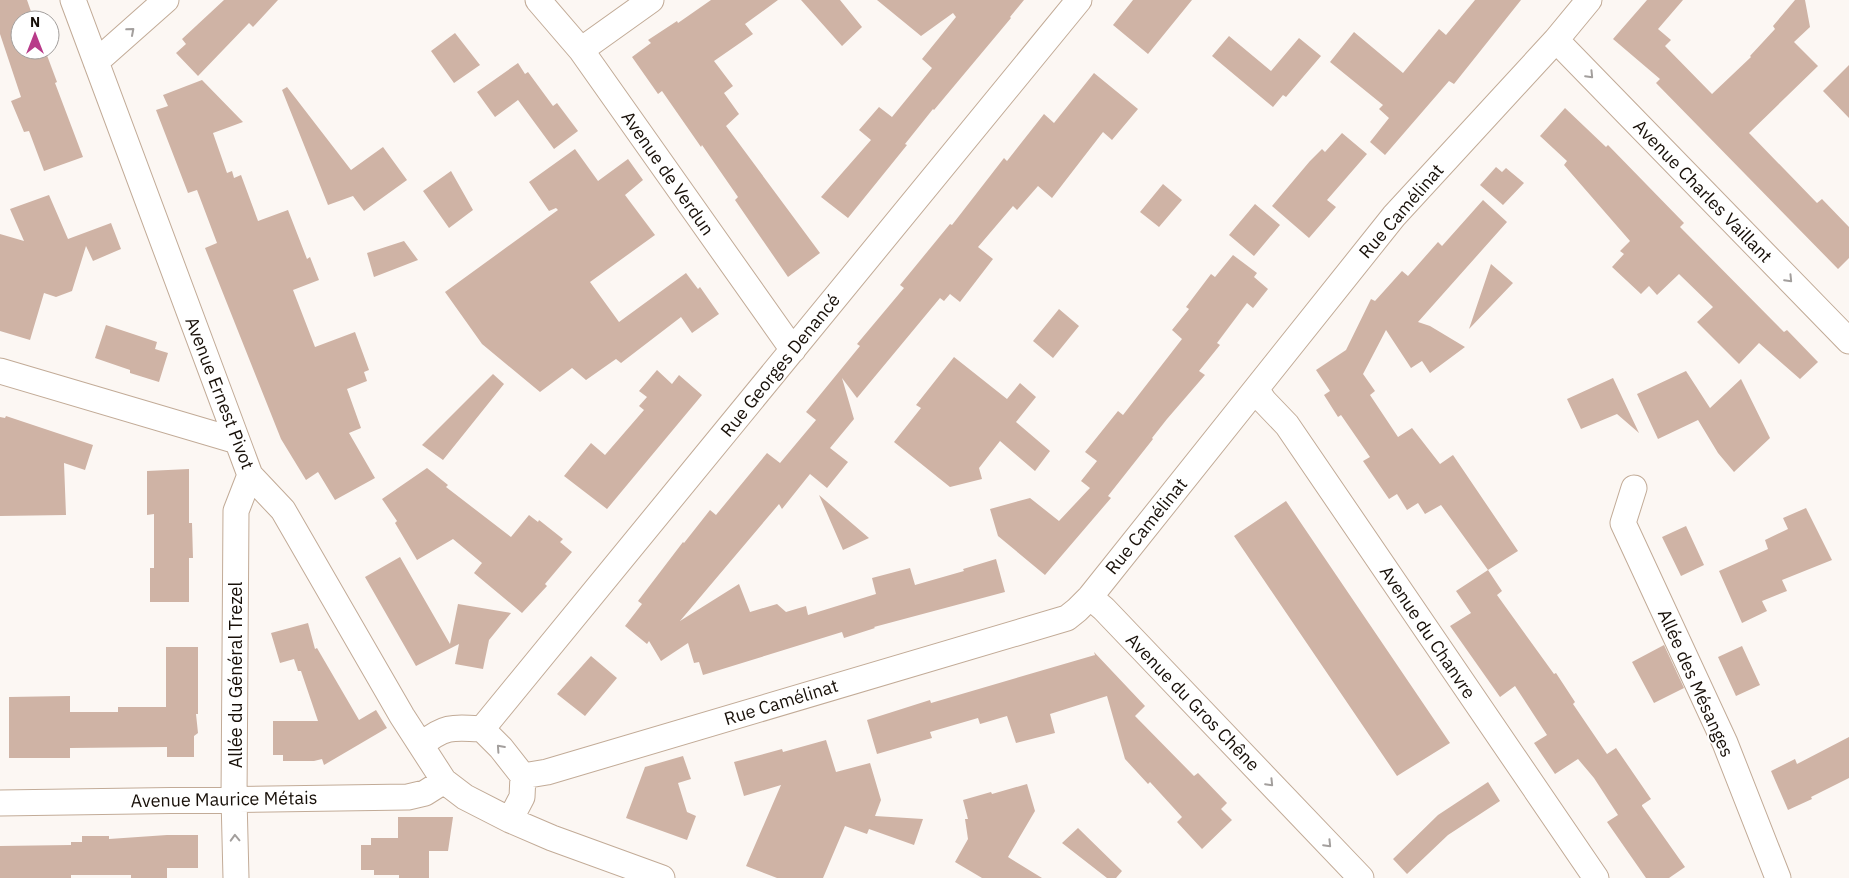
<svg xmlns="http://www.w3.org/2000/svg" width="1849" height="878" font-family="'IBM Plex Sans',sans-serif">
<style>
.building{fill:#cfb3a5}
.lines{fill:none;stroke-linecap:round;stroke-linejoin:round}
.minor-casing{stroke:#c2ab97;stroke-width:27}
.minor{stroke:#fff;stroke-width:25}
.oneway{stroke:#a39f9d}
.labels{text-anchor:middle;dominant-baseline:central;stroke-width:4;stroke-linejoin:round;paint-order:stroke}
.street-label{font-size:18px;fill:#181009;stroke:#fff}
</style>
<rect width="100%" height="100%" fill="#fcf7f3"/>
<path class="building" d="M0,0H27L34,20H20V50H45L57,82L55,83L83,157L44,171L29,131L24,132L11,101L21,97L0,34Z
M224,0H278L253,27L249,23L198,76L176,53L186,44L182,39Z
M711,0H778L745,24L753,34L714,61L733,86L724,93L739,114L726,126L820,253L788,277L735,200L738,197L702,145L701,147L662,91L658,94L632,57L651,43L648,40L677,21L678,23Z
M801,0H840L862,27L842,46Z
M877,0H1024L1010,17L1011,18L934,110L933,109L905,144L907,145L848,218L821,197L871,140L859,130L879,107L892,117L932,68L922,59L956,17L953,13L921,36Z
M1133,0H1192L1148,54L1113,25Z
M1475,0H1521L1454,84L1449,81L1385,155L1370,142L1389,118L1379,109L1383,105L1330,62L1354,32L1403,73L1439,29L1446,35Z
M1647,0H1683L1658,29L1671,40L1665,46L1712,94L1751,57L1750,56L1775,29L1773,26L1795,0H1805L1810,27L1794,42L1818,66L1749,133L1817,203L1822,199L1849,227V258L1838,269L1656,83L1660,79L1613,39Z
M455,33L480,65L454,83L431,51Z
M1229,36L1271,71L1299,38L1321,56L1286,97L1283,95L1273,107L1212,56Z
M518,63L525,74L528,72L553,106L557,103L578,131L554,149L518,100L495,117L477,92Z
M1849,65V118L1823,91Z
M1094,73L1138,109L1112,140L1103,132L1052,198L1038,186L1017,210L1013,206L978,247L993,259L960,302L950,294L944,301L940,298L857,398L842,378L854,419L830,448L848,462L827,488L810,474L782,509L779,504L680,621L739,584L750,612L777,604L786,612L806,606L808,615L876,594L872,578L910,568L915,585L964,571L963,569L996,559L1005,592L874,627L875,628L844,638L842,632L703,675L699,662L694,663L688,643L661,661L649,641L647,644L625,626L642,604L638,601L683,542L684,543L710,510L716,515L767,453L780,463L816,420L806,412L860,346L857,344L904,288L900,285L950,224L952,225L1004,158L1007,161L1044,114L1054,123Z
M202,80L243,122L213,133L227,173L232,171L234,178L241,175L258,221L288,210L307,259L310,257L319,280L293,290L315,347L355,332L369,370L364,372L367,381L347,389L361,428L349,433L375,478L335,500L318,472L306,480L281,439L205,248L217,243L197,190L188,193L156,110L168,106L163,95Z
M287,87L351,170L383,147L407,180L364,211L353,196L328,205L282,90Z
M1565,108L1606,147L1608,145L1684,223L1680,227L1784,332L1787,330L1818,362L1800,379L1759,343L1739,364L1697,322L1713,307L1679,274L1657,295L1649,286L1641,294L1612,267L1624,254L1620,251L1630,241L1564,165L1567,161L1540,136Z
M1342,133L1367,154L1327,200L1336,207L1309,238L1272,206L1310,161L1322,149L1325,152Z
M575,149L598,181L628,159L643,180L625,195L655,235L590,282L619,322L686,273L698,289L700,287L719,314L692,333L681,317L621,363L616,359L586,380L572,368L540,392L482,344L445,292L558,210L556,208L549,211L529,182Z
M1496,167L1502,172L1506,168L1524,183L1503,205L1480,185Z
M451,171L473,210L449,228L423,191Z
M1163,184L1182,200L1159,227L1140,212Z
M49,195L68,239L111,223L121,249L93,261L86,246L72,291L56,297L44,293L30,340L0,331V234L24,241L10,209Z
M1483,200L1507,222L1418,322L1430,326L1465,347L1430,373L1422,361L1411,368L1386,330L1363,374L1375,391L1370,395L1398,437L1412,428L1440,464L1453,455L1518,551L1488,570L1441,505L1425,514L1418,503L1407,510L1397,494L1389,499L1363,461L1370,457L1341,415L1338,417L1324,395L1330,391L1316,370L1346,350L1371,299L1375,301L1402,271L1408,276L1438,242L1442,246Z
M1255,204L1280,225L1254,256L1229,235Z
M404,241L418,260L374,277L367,253Z
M1233,255L1257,273L1254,277L1268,289L1253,308L1247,303L1217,343L1220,345L1199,371L1205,375L1167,419L1152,438L1153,439L1108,496L1111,498L1045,575L998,536L990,509L1030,498L1059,521L1090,488L1081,481L1097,461L1085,452L1118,411L1123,415L1182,339L1172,330L1189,309L1186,307L1211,274L1215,277Z
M1491,264L1513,283L1469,329Z
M1059,309L1079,326L1053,358L1033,341Z
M106,325L157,342L155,349L168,353L159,382L130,373V370L95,358Z
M954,357L1007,399L1020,383L1036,397L1016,422L1050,451L1035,471L1000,441L979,468L982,479L950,487L894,442L921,408L916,405Z
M657,370L672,384L679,375L702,395L607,509L564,476L591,443L605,455L644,410L639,406L647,397L639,391Z
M1686,371L1710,408L1741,379L1770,438L1734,472L1718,453L1698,420L1658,439L1637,394Z
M493,374L504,384L443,460L422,445Z
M1613,378L1639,433L1617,414L1581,429L1567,399Z
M6,416L93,445L85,470L64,463L66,515L0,516V417L5,418Z
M427,468L448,485L446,487L511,537L529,515L538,522L539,520L563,539L560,542L572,552L545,584L547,586L522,613L474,573L482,563L453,539L417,560L395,523L397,521L382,499Z
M189,469V523H192L193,558H189V602H150V568H154V514L147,515V471Z
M819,495L869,538L843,550Z
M1286,501L1450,743L1397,776L1234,536Z
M1806,508L1832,560L1782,580L1787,591L1762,601L1767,611L1742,623L1719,571L1768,549L1765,540L1788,529L1783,518Z
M1686,526L1704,565L1681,576L1662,537Z
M400,557L450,644L458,604L511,613L489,640L483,669L455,664L459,644L416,666L365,577Z
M1488,570L1502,591L1497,595L1554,674L1556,673L1575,702L1573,704L1607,754L1616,748L1651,799L1642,805V806L1685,867L1669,878H1646L1607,822L1618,815L1594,778L1578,759L1555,774L1534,743L1547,735L1515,686L1500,697L1450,626L1471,613L1456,591Z
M308,623L315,649L317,648L359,720L376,710L387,728L324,765L322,759L314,761H283V755H273V721H318L301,671H298L294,659L280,663L271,633Z
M1664,645L1684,688L1654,703L1632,662Z
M1742,646L1760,685L1736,696L1718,657Z
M166,647H198V714H196L198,733L194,736V757H167V747L70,748V758H9V697L70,696V712H118V707H166Z
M1094,652L1145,706L1135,716L1194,776L1198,773L1227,803L1221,809L1232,820L1202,849L1177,822L1182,817L1150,782L1148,784L1125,759L1107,696L1050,714L1055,733L1016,743L1007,716L980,724L978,718L930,732L932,738L877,754L867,720L930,700L931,703L1095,655L1099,667Z
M591,656L617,678L585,716L557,694Z
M1849,737V778L1811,797L1812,799L1788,810L1771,771L1795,759L1797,764Z
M826,740L836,772L870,763L881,800L875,816L923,819L914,845L869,829L867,834L845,826L823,878H777L746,866L781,785L744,796L734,762L782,749L783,752Z
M683,756L691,779L678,783L687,812L696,816L687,840L626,818L645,767Z
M1488,782L1500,801L1448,835L1407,874L1393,859L1438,815Z
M1027,784L1035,811L1008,857L1042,878H982L955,862L968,839L965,819H968L963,800L991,792L992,794Z
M398,817H453L448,851H429V878H399V875H374V870H361V845H371V838H398Z
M1078,828L1122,871L1116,878H1107L1062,843Z
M167,835H198V868H167V878H131V875H71V878H0V846L71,845V842H82V836H109V839Z"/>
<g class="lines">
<defs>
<path id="minor" d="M73,0L250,475L283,510L402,716L444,781L465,797L510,820L552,838L662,878
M538,0L581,50L793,350
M1556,40L1849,341
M581,50L651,0
M96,62L166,0
M0,371L237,441
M1256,389L1264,401L1287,425L1596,878
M1634,488L1623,523L1725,743L1778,878
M1090,597L1104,609L1361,878
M482,729L1079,0
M421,745C444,726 452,727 482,729L501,748L523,776L522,797L510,820
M523,776L547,772L1067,618L1077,610L1090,597L1394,216L1556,40L1589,0
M0,803L408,797L425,793L444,781
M236,878L234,798L236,511L250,475"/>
</defs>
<use href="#minor" class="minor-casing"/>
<use href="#minor" class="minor"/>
</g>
<defs><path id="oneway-chevron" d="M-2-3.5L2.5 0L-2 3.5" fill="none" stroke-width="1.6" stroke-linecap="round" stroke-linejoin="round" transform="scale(1.25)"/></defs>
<g class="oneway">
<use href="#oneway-chevron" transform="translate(131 31) rotate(-41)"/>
<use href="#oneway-chevron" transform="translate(1590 75) rotate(46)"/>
<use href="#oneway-chevron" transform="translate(1789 279) rotate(46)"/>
<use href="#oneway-chevron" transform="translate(500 748) rotate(-132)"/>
<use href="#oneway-chevron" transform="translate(1270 783) rotate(46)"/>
<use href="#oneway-chevron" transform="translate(235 838) rotate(-92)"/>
<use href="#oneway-chevron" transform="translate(1328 844) rotate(46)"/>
</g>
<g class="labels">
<g class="street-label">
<text transform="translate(668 173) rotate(55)">Avenue de Verdun</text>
<text transform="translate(1703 191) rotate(46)">Avenue Charles Vaillant</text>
<text transform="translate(1401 211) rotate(-49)">Rue Camélinat</text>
<text transform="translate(780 365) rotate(-51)">Rue Georges Denancé</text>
<text transform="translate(220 393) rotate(69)">Avenue Ernest Pivot</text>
<text transform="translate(1146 526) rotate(-51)">Rue Camélinat</text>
<text transform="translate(1428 632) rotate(56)">Avenue du Chanvre</text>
<text transform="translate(235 675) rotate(-90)">Allée du Général Trezel</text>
<text transform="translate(1696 683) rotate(66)">Allée des Mésanges</text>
<text transform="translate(781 702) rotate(-17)">Rue Camélinat</text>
<text transform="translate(1193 702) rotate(46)">Avenue du Gros Chêne</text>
<text transform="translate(224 799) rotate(-1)">Avenue Maurice Métais</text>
</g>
</g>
<g transform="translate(35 35)"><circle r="24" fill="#ffffff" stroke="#a39f9d"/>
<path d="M0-4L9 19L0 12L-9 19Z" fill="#b83b89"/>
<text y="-8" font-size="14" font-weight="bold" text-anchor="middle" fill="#181009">N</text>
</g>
</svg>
